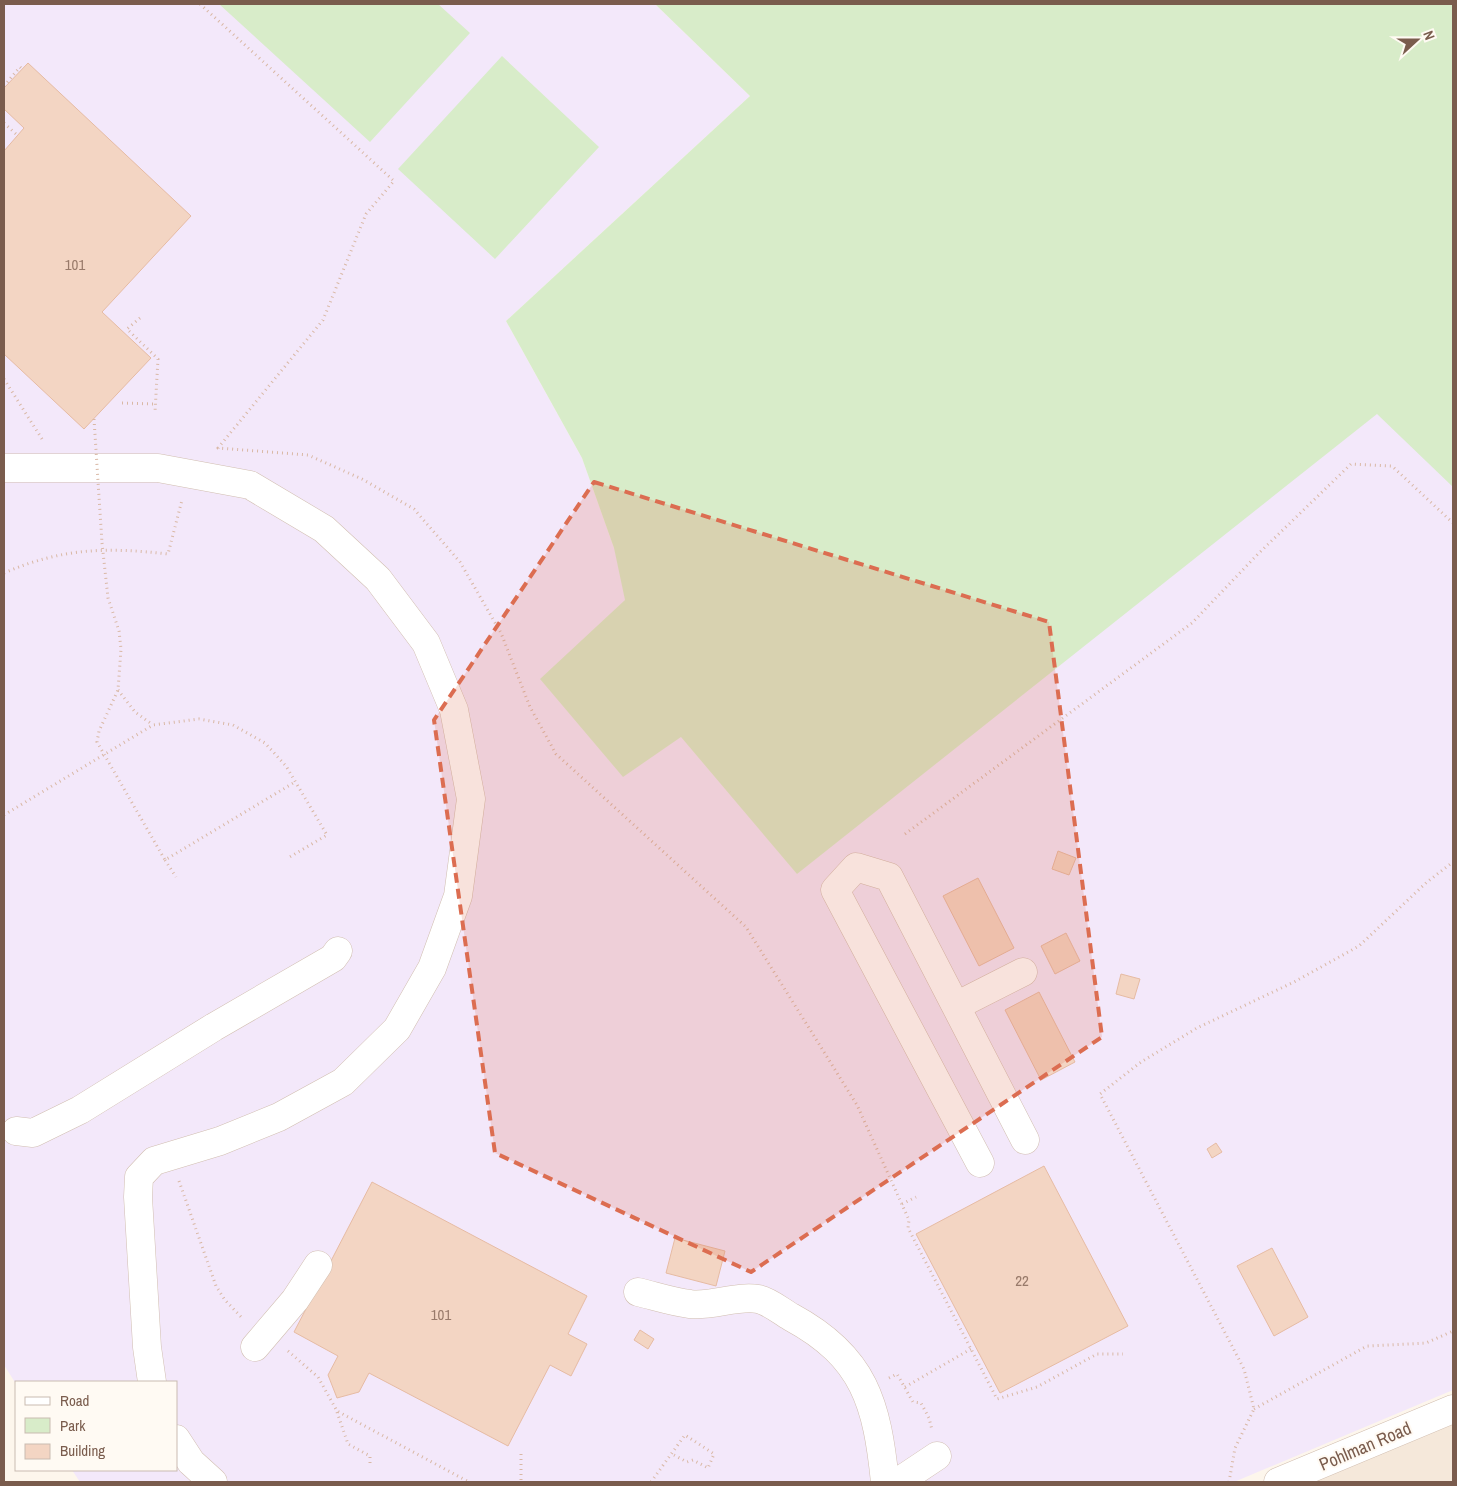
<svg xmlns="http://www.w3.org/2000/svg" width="1457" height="1486" font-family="'Archivo Narrow',sans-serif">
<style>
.residential{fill:#f5e8da}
.education{fill:#f3e8fa}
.green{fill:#d8ecc9}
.building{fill:#f3d5c3;stroke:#e6bba3}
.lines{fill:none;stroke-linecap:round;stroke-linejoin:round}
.minor-casing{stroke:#d1beb0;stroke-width:29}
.path{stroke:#d9b8a5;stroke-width:3;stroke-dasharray:1 4;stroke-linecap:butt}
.minor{stroke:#fff;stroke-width:28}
.path-bridge{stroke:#d9b8a5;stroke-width:3;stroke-dasharray:1 4;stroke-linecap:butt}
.marked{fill:#dc6d51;fill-opacity:0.2;stroke:#dc6d51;stroke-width:4;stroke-dasharray:10 6;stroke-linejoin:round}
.labels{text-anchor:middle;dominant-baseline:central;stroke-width:4;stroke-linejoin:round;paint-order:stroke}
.number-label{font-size:15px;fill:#987a6a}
.street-label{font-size:18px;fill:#7a5c4d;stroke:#fffaf3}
</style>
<rect width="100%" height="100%" fill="#fdf6ec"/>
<path class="residential" d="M1453,1409V1482H1278Z"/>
<path class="education" d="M4,4H655L750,96L506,321L582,458L614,548L1379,381L1453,452V1390L1234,1482H80L72,1470H176V1382H16V1384L4,1365Z"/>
<path class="green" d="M219,4H438L470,33L370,142Z
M655,4H1453V487L1377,414L797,874L681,737L623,777L540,679L625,600L614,548L582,458L506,321L750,96Z
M502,56L599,147L495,259L398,169Z"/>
<path class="building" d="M28,63L191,216L102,312L151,358L84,429L4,354V151L24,128L4,109V88Z
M1058,851L1076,858L1069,875L1052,869Z
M978,878L1014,948L979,966L943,896Z
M1066,933L1080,961L1055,974L1041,946Z
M1121,974L1140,979L1134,999L1116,994Z
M1039,992L1075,1062L1041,1080L1005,1010Z
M1216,1143L1222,1152L1212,1158L1207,1149Z
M1044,1166L1128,1326L1000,1393L916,1234Z
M372,1182L587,1296L568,1334L587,1344L571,1376L550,1365L508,1446L369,1373L359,1392L337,1398L328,1375L338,1356L294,1332Z
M675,1238L725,1251L716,1286L666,1273Z
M1272,1248L1308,1317L1274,1336L1237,1266Z
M640,1330L654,1339L648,1349L634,1340Z"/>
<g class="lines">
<defs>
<path id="minor" d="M4,468H158L250,485L324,529L378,579L426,643L454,710L471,799L458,896L432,968L397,1029L343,1082L279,1117L220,1141L154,1161L139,1177L138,1197L147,1347L152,1382
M956,1006L1023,972
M16,1131L33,1133L80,1110L214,1027L333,958L338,951
M980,1163L835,890L856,867L889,877L1025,1140
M638,1292C655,1296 673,1302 690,1304C711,1307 738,1295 758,1299C769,1301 782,1312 791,1317C865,1357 877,1404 885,1482
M255,1347L295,1300L318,1265
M176,1439L191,1462L213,1482
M898,1482L937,1456
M1278,1482L1453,1409"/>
</defs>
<use href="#minor" class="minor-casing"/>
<path class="path" d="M200,4L394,181L366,214L323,320L218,448L308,455L362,479L414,509L460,562L501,633L530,707L556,754L746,927L857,1105L909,1220L908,1228L997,1399L1037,1387L1097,1354H1123
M4,86L20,67L22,69
M4,123L16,134
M140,318L127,329L158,359L155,412
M4,379L42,439
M122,403L155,404
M102,543L108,598L119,631L121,649L118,690L99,731L97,742L165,860L295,782
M4,573C62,548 106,547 168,554L182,500
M118,690L135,712L153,725
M4,815L153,725L199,719L233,725L265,743L286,766L327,835L288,858
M905,834L1192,623L1257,555L1351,464L1392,466L1453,523
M165,860L176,877
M179,1181L216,1286L225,1300L243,1319
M902,1204L916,1197
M288,1351L318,1377L337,1411L469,1482
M889,1378L897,1374L913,1402L921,1403L929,1418L932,1430
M905,1387L971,1349
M1254,1409L1367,1346L1426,1343L1453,1331
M337,1412L348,1444L370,1456V1466
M521,1454V1482
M651,1482L685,1435L714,1454L708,1468L693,1460L687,1462L672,1454
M1229,1482L1235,1448L1254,1409L1244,1369L1100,1094L1141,1062L1197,1028L1294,982L1359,946L1427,882L1453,862"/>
<use href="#minor" class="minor"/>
<path class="path-bridge" d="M94,419L102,543"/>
</g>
<path class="marked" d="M594,482L1049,622L1102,1037L751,1272L495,1153L434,720Z"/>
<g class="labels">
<g class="number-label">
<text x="75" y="264">101</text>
<text x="1022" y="1280">22</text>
<text x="441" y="1314">101</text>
</g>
<g class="street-label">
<text transform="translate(1365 1446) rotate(-23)">Pohlman Road</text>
</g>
</g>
<rect width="1457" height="1486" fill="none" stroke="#7a5c4d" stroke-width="10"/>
<rect x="15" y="1381" width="162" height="90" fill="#fffaf3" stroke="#cabbb1"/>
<rect x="25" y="1397" width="25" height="8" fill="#ffffff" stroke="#cabbb1"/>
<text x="60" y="1406" font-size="15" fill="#7a5c4d">Road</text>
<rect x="25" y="1418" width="25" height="15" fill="#d8ecc9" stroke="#cabbb1"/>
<text x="60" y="1431" font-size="15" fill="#7a5c4d">Park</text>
<rect x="25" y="1444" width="25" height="15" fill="#f3d5c3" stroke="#cabbb1"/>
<text x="60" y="1456" font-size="15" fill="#7a5c4d">Building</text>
<g transform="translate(1417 40) rotate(69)" stroke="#fffaf3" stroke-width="4" paint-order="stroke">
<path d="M0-4L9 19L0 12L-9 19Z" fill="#7a5c4d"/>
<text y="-8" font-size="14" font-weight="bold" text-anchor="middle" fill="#7a5c4d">N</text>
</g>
</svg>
